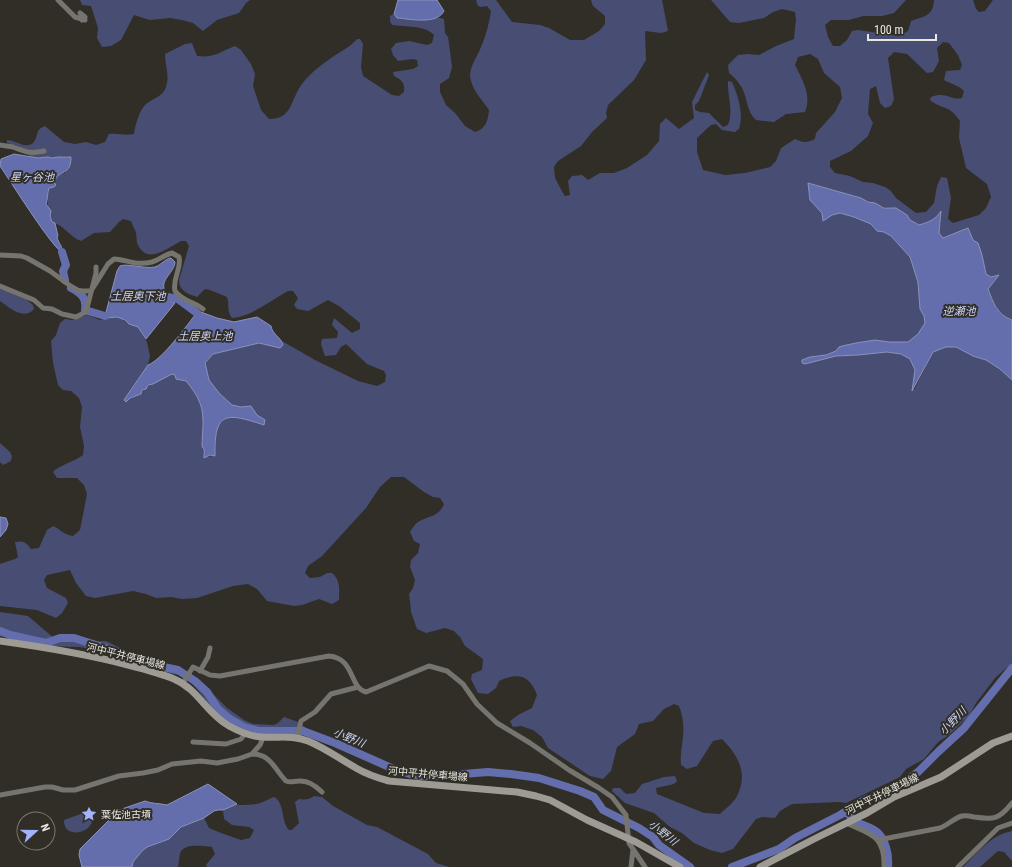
<svg xmlns="http://www.w3.org/2000/svg" width="1012" height="867" font-family="'Roboto Condensed','Noto Sans JP',sans-serif">
<style>
.green{fill:#484e73;fill-rule:evenodd}
.water{fill:#646ead;stroke:#8c92bd}
.lines{fill:none;stroke-linecap:round;stroke-linejoin:round}
.river{stroke:#646ead;stroke-width:8}
.street{stroke:#75746f;stroke-width:5}
.secondary{stroke:#9d9b94;stroke-width:7}
.labels{text-anchor:middle;dominant-baseline:central;stroke-width:4;stroke-linejoin:round;paint-order:stroke}
.street-label{font-size:10px;fill:#e8e7e1;stroke:#302e26}
.poi-label{font-size:10px;fill:#e8e7e1;stroke:#302e26;text-anchor:start}
.water-label{font-size:11px;font-style:italic;fill:#cdd5fa;stroke:#302e26}
</style>
<rect width="100%" height="100%" fill="#302e26"/>
<path class="green" d="M80,0H250L246,3L239,13L217,20L203,31L193,23L182,20L170,18L150,20L134,15L121,40L111,46L102,47L97,38L98,28L91,6L82,5Z
M476,0H496L512,22L540,25L549,28L570,40H584L599,31L605,24V16L593,6L591,0H662L668,31L661,33L645,31L646,60L634,80L608,105L606,113L607,118L592,132L581,146L558,161L554,167L555,178L563,193L565,196L570,195L568,181L572,176L582,175L588,180L600,173H614L627,168L647,155L659,141L660,124L666,118L679,129L694,118L692,102L707,72L709,75L699,101L695,105V110L700,112L709,113L723,127L728,125C734,111 727,96 728,81L732,82C738,96 744,113 739,129L735,132L722,130L716,124L711,125L697,138V152L703,170L725,175L745,173L770,167L776,161L781,148L795,139C803,143 807,143 815,139L816,133L835,112L842,98L840,87L824,73L818,59L815,57L810,54L798,57L795,65C802,79 812,95 805,112L786,114L774,122L756,120C746,111 748,99 742,88C738,81 734,77 729,73L728,65L738,55L747,54L759,55L776,46L794,39L796,19L795,12L782,9L773,12L764,18L739,23L730,22L711,0H906L894,13L882,16H863L849,20H831L825,25L828,37L833,46H840L847,40L852,31L858,30L899,36L908,31L911,21C925,16 933,16 934,0H973L976,9L979,12L985,11L993,0H1012V320C997,315 993,302 988,289L998,275L991,277L986,274C982,252 979,246 962,230L957,233L943,238L939,233L941,218L940,212C935,220 928,222 919,225L910,220L896,208C884,208 872,204 861,198L809,183L810,200L822,213L832,215L840,213L854,217L871,224L877,231L884,232L891,236L910,257L918,282L920,309L924,316L925,323L918,334L908,342L856,343L842,346L836,351L826,355L810,357L802,363L805,364L836,356L858,355L888,352L901,354L910,359L915,370L914,390L933,352L946,347H956L973,356L986,360L1000,369L1012,380V663L995,678L976,703L969,716L949,735L938,742L924,759L906,769L900,777L846,803L839,802L792,804L780,811L775,818L762,817L756,819L733,849L722,853L710,850L694,843L682,833L670,827L654,813L625,803L612,791L613,788H620L626,794L635,793L642,784L664,777L675,776L677,781L674,784L656,788L657,794L704,813L720,814C725,809 732,804 736,798C749,775 739,756 722,739L713,741L697,766L687,769L681,765C680,754 682,747 683,737C684,726 683,716 679,706L674,704L664,709L653,721L639,724L635,734L617,747L611,771L603,779L590,776L548,748L542,737L533,730L521,726L513,727L510,721L518,715L532,708L537,695C530,675 518,672 499,681L496,688L488,694L478,693L471,679L472,674L482,670L483,659L465,646L460,637L454,631L445,628L426,633L417,629L411,612L410,601L409,594L413,588L415,580L410,567L411,560L418,553L420,544L414,541L410,532C412,529 415,524 418,522C428,516 439,517 444,504L440,498L433,497L424,492L404,477H391L380,487L366,508L322,556L308,566L305,573L310,578L320,577L327,573H332C341,581 339,589 339,600L332,604L319,599L302,605L294,606L267,601L257,589L248,584L233,586L197,598L182,599L171,597L156,598L146,594L133,591L95,598L86,596L76,583L70,570L47,575L44,580L47,588L66,598L68,603L62,613L56,618L37,610L0,606V564L15,559L18,557L15,542C24,540 27,543 31,549L39,548L47,530L53,526C62,530 62,534 73,536L80,530L87,494L84,485L77,478H57L53,472C59,465 74,462 83,455L84,446L80,427L82,407L79,398L71,391L63,390L58,385L53,363L51,341L56,335L60,323L65,319L72,320L88,315L100,320C123,313 119,321 138,327L147,342L150,356L148,365L124,400L126,402L130,398L141,394C143,386 164,378 172,374L175,375L176,379L186,381L198,396L203,411L202,446L204,457L215,456C214,410 227,413 264,425L251,406L241,407L232,405L219,393L209,380L205,364L213,354L259,343L280,348L283,345L282,341L315,360L358,381L377,386L385,382L386,375L384,371L367,364L346,344L341,347L336,355L325,356L321,344L322,339L337,338L338,332L332,325L334,318L352,333L360,329V323L339,306L328,300L308,311L297,309L294,305L298,298L293,291H288C271,300 251,317 232,318C226,309 230,306 227,297L210,290L205,289L197,297C188,294 179,291 179,280L189,246L186,241H181C167,248 148,265 138,245C136,242 137,237 136,233C135,229 132,225 131,221L123,219L119,222L110,232L94,233L81,241C70,237 65,226 52,222C48,210 46,200 49,188L54,187L56,185L54,182C56,176 59,174 65,173L68,156C62,157 35,159 31,157C28,155 26,152 24,150C19,146 13,144 7,143V140C16,140 30,153 36,138C38,132 37,129 45,126L64,142L75,144L86,142L96,145L105,142L109,134C119,133 125,136 134,134C135,126 139,111 145,105C151,99 163,97 166,87C170,75 165,66 165,54L185,44L192,43L197,56C215,58 219,52 235,46L241,50L251,64L255,74L253,86L261,110L269,119C293,119 290,100 302,84C311,72 325,62 337,54C345,49 351,46 357,39H360L363,44L361,67L363,76L392,95L399,96L404,92C405,83 402,80 394,76L393,72L413,69L418,66L417,60L412,59L398,61L393,55L391,49L396,43L409,41L427,45L432,43L434,35C425,25 405,27 392,25L390,21V16L394,14L397,18C407,19 416,21 426,20C434,20 435,16 444,19L445,33L448,37L450,51L452,67L449,78L440,84V92L446,105L455,113L465,126L475,132C486,129 488,120 489,110C483,101 474,92 471,81C467,69 477,58 481,47C486,36 489,23 491,11L487,6L481,7L478,6ZM943,42L949,43L958,55L962,65L960,70L946,71L944,80C951,84 958,85 964,91L962,98C951,101 946,91 931,97L930,100C942,110 949,104 960,121L959,138L966,168L987,184L991,197L986,208L979,215L953,223L948,219L951,198L947,178L941,177L937,186L934,203L926,212L916,213L896,198L890,190L885,187L873,183L863,182L850,176L835,173L830,167V161L851,151L868,136L873,123L868,114L870,89L876,86L880,103L885,108L891,106L894,99L888,58L894,52L907,54L927,73L933,72L939,61L937,48Z
M0,288L26,299L33,305L34,309C23,321 9,307 0,301Z
M0,443L10,452L12,456L11,461L3,465L0,462Z
M0,612L28,616L55,639L68,637L82,638L91,642L106,641L136,656L180,667L201,682L227,708L244,720L253,724L274,725L278,723L284,717L298,722L320,738L293,734H260L242,729L226,720L218,714L211,707L193,684L178,675L140,665L108,651L79,647L46,646L0,636Z
M314,796L322,797L333,806L367,825L377,827L428,854L436,863L449,867H207L206,865L215,854L212,847C203,846 182,843 180,854C179,858 179,863 178,867H132L133,862L142,851L147,847L169,839L181,827L204,818L209,828L221,833L241,840L250,838L254,830L249,827L232,825L224,819L223,810C228,808 235,804 239,805C255,805 258,805 273,797L276,798C285,807 281,821 289,830H292L299,823L295,802L299,799C305,800 309,800 314,796Z
M86,812L91,813C100,832 63,842 64,820Z
M1012,831V861L1004,852L998,851L980,867H963C978,852 991,835 1012,831Z"/>
<path class="water" d="M398,0H437L444,11C437,25 410,19 397,18L394,14Z
M14,154L38,158L48,157L52,158L58,157H71C71,176 59,169 54,182L56,185L54,187L49,188C47,194 48,199 46,204L51,211L50,216L52,222L55,223L58,236L57,237C58,243 63,246 62,252C53,249 9,179 0,166L1,159Z
M808,183L861,198L868,202L875,203L884,208H896L907,215L910,220L919,225C929,222 935,220 941,211L939,233L943,238L968,228L973,240L978,243L982,255L986,274L991,277L999,275L988,289C993,302 997,315 1012,320V380L1000,369L986,360L973,356L956,347H946L933,352L912,391L915,370L910,359L901,354L887,352L858,355L836,356L805,364L802,363V360L810,357L826,355L836,351L839,347L842,346L856,343L875,340L889,342H908L918,334L925,323L924,316L920,309L918,282L910,257L891,236L884,232L877,231L871,224L854,217L840,213L832,215L823,221L822,213L810,200Z
M171,258L175,262C175,272 159,280 165,291C166,292 167,293 168,294C169,297 169,299 172,302L175,303L146,339L138,327L129,324L125,320L117,317L106,318L105,316L117,271L120,266C127,263 144,269 155,267C161,265 165,259 171,258Z
M198,311L217,318L234,322L257,317L271,326C272,334 281,337 283,345L280,348L259,343L213,354L205,363L209,380L219,393L232,405L241,407L251,406L257,415L265,420L264,425C227,413 214,410 215,456L210,455L204,458V450L202,446C203,416 207,406 186,381L176,379L175,375L172,374L153,384L148,385L146,389L142,390L141,394L130,398L126,402L124,400L148,365C162,360 188,324 198,311Z
M0,517L6,518L8,524L6,530L0,537Z
M208,784L237,804L223,810H218L214,811L204,818L181,827L169,839L147,847L142,851L133,862L132,867H82L79,855L80,849L119,810L145,801C152,804 159,803 167,805Z"/>
<g class="lines">
<path class="river" d="M62,252L66,265L63,271L65,280
M71,288C81,293 87,298 85,310L105,316
M168,297L178,299L197,313
M0,631L10,635L46,643L60,638H74L115,651L143,663L178,670L195,681L207,692L218,709L230,719L244,727L259,731H303L335,743L396,770L410,774L421,776L451,775L488,772L511,774L539,778L580,791L594,797L603,810L639,828L653,837L659,845L690,867
M846,811C858,827 861,822 874,830C886,837 889,855 888,867
M732,867L779,849L795,838L840,815L866,799L879,796L905,782L918,772L938,752L964,728L1012,668"/>
<path class="street" d="M58,0L75,17L85,20
M80,13L85,17L82,20
M0,145C4,146 9,146 13,147C27,152 28,154 44,151
M0,255L21,256L27,258L50,271L76,290L82,291H91L108,264L114,259C129,260 136,266 152,262C159,260 164,255 172,253L179,257C182,269 172,278 175,291C182,301 194,302 203,309
M0,286L34,300L43,308L52,309L62,314L76,317L86,312L96,273V267
M200,671L208,657L210,648
M183,683L193,667L210,675L220,676L329,656C355,658 349,688 366,692L429,666L447,671L463,684L477,704L497,723L530,743L569,770L599,788L612,797L626,815L629,843L645,867
M297,738L301,721L315,712L331,694L358,687
M193,742L226,744L241,739L245,734
M252,754C271,754 275,770 286,781C291,783 294,781 299,781C308,780 316,786 322,792
M0,795L45,787H52L63,790H75L119,776L143,773L158,770L172,764L201,761L217,763L238,759L252,754L260,745L263,738
M846,823C870,834 885,835 884,867
M878,840L940,828C948,825 954,818 962,816C966,815 970,816 974,817C995,820 999,819 1012,803
M631,867L633,849
M958,867L998,828L1012,823"/>
<path class="secondary" d="M0,641C43,647 86,654 128,665C144,669 160,673 174,679C198,689 207,714 229,726C240,732 251,737 263,737C280,738 292,735 308,741C325,748 340,759 356,768C366,774 378,778 389,781L517,792L536,796L550,800L587,820L636,842L680,867
M760,867L816,838L867,813L894,797L941,777L993,743L1012,736"/>
</g>
<defs>
<symbol id="sight-bare" viewBox="-9 -9 18 18"><path d="M0-6L1.8-2.2L6-1.7L2.9 1.2L3.7 5.4L0 3.3L-3.7 5.4L-2.9 1.2L-6-1.7L-1.8-2.2Z" fill="#a4b2fc" stroke="#302e26" stroke-width="2.5" paint-order="stroke"/></symbol>
</defs>
<g fill-rule="evenodd">
<use href="#sight-bare" x="78" y="803" width="22" height="22"/>
</g>
<g class="labels">
<g class="street-label">
<text transform="translate(126 656) rotate(14)">河中平井停車場線</text>
<text transform="translate(428 774) rotate(5)">河中平井停車場線</text>
<text transform="translate(882 794) rotate(-26)">河中平井停車場線</text>
</g>
<g class="poi-label">
<text x="101" y="814">葉佐池古墳</text>
</g>
<g class="water-label">
<text x="32" y="177">星ヶ谷池</text>
<text x="138" y="296">土居奥下池</text>
<text x="959" y="311">逆瀬池</text>
<text x="205" y="336">土居奥上池</text>
<text transform="translate(953 721) rotate(-46)">小野川</text>
<text transform="translate(349 738) rotate(22)">小野川</text>
<text transform="translate(663 833) rotate(38)">小野川</text>
</g>
</g>
<g transform="translate(36 831) rotate(69)"><circle r="19" fill="#302e26" stroke="#7a7871"/>
<path d="M0-3L7 15L0 10L-7 15Z" fill="#a4b2fc"/>
<text y="-6" font-size="11" font-weight="bold" text-anchor="middle" fill="#e8e7e1">N</text>
</g>
<path d="M868 34v6h68v-6" fill="none" stroke="#e8e7e1" stroke-width="2"/>
<text x="874" y="34" font-size="12" fill="#e8e7e1" stroke="#302e26" stroke-width="3" paint-order="stroke">100 m</text>
</svg>
